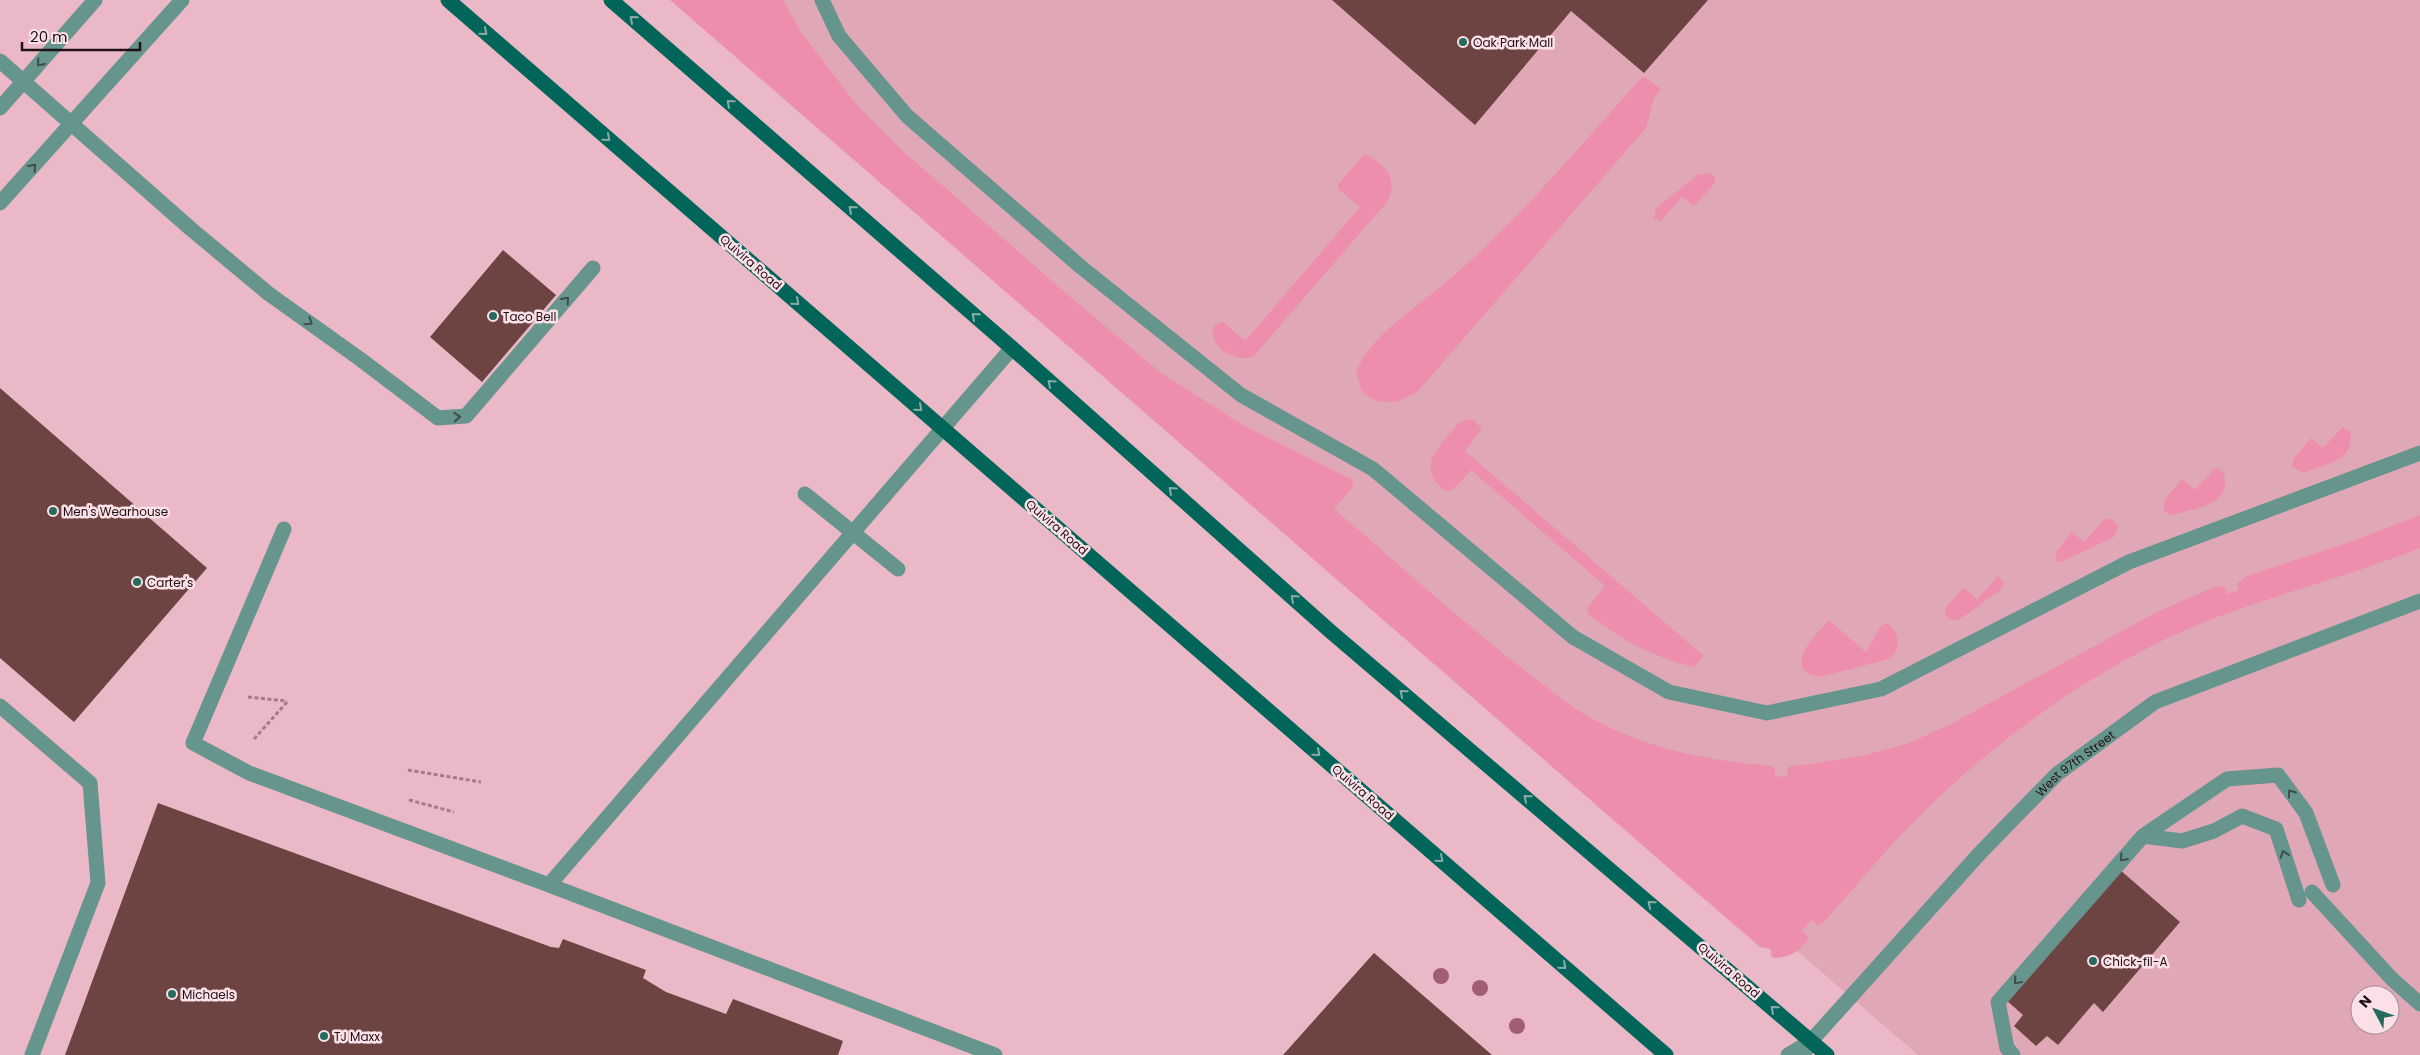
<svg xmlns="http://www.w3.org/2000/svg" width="2420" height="1055" font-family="Poppins,sans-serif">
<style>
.built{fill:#e0a8b7;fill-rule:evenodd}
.green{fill:#ed8fac}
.building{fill:#6e4443}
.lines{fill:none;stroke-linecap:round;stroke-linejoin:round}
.path{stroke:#a37c87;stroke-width:3;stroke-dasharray:4 2.5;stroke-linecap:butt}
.lane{stroke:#65958c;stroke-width:15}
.street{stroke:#65958c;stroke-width:15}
.primary{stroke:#016659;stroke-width:15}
.tree{fill:#a15c76}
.oneway{stroke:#8aaaa7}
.oneway2{stroke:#404c4b}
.poi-dot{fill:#256b60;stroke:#fbe1e7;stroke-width:2}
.labels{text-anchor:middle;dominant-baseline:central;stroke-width:5;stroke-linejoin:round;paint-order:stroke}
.poi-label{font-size:12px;fill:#211015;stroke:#fbe1e7;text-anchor:start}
.street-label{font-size:12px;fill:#211015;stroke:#fbe1e7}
</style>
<rect width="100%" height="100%" fill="#eab8c6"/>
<path class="built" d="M695,0H2420V1055H1918ZM2360,995H2390V1025H2360Z"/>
<path class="green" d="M670,0H783L801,32L856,104L903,151L1075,301L1160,372L1241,424L1351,479L1354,486L1334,509C1397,562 1457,618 1522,668C1545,686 1567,705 1593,719C1647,748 1706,761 1767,765L1775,768V776L1787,777L1788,767L1862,756L1906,744L1949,725L2157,612L2214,587L2224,586L2227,594L2239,590L2237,583L2247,576L2353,541L2420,515V548C2352,575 2281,593 2212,619C2112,658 2016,725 1938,798C1897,836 1862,879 1825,921L1818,925L1811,920L1802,931L1809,937C1802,951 1790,957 1775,958L1771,956V949L1760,947L1687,884Z
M1643,76L1661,89L1654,98L1646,128L1420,389C1402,404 1380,408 1362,392L1356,373C1367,340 1408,313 1434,292C1454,276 1473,259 1491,241C1545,189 1593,131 1643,76Z
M1363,155C1370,155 1372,157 1377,161C1392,172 1396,186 1387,202L1253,357C1235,363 1205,345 1215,325L1223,322L1245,341L1360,207L1338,189V185Z
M1708,173L1715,177V183L1694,206L1682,197L1661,221L1654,218L1656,208L1697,175Z
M1467,419L1474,420L1482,429L1465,451L1704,656L1694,667C1655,658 1619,639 1587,613L1588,607L1605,586L1471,470L1453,490L1446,491C1418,472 1433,453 1449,434C1455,428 1459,421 1467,419Z
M2343,427L2350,432C2356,461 2325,464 2303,473L2292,467L2294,458L2311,438L2323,448Z
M2218,468C2224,472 2225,475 2225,482C2226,506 2189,510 2171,515L2165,512L2163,506L2165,499L2182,479L2195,490L2214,469Z
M2106,518L2113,520L2118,526L2114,537L2061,562H2057L2055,553L2072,532L2084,542Z
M1998,576L2004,582L2002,589L1959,620H1951L1945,614V608L1964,588L1977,599Z
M1829,620L1866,652L1881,626L1887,623C1899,632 1903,649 1889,659L1820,677C1779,670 1817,633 1829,620Z"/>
<path class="building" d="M1332,0H1708L1644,73L1571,11L1475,125Z
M503,250L556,295L482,382L430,337Z
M0,388L207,568L74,722L0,658Z
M158,803L551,947L559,948L563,939L646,970L643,978L666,992L726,1014L733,999L843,1041L838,1055H65Z
M2119,869L2180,922L2103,1012L2094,1003L2058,1045L2047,1036L2036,1046L2014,1026L2023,1015L2006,1000Z
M1374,953L1492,1055H1283Z"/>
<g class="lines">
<path class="path" d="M248,697L287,701
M254,739L288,701
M408,770L481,782
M409,800L454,812"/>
<path class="lane" d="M822,0L839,36L907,116L1081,267L1241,395L1373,469L1573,637L1669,692L1767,713L1881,689L2129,562L2420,453
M0,61L191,229L269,294L360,359L438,418L466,416L593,268
M0,108L95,0
M0,203L182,0
M805,494L898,569
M284,529L193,743L249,773L549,885L1012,348
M0,706L90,783L98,883L32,1055
M2143,836L2227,779L2278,775L2306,813L2333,885
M549,885L995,1055
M2312,892L2392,979L2420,1004
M2013,1055L2007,1048L1998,1002L2143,836L2182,841L2214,831L2242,816L2276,829L2299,900"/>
<g class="street">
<path d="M1788,1055L1810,1042"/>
<path id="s1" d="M1803,1055L1811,1041L1980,853L2057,774L2155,702L2420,601"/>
</g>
<path class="primary" d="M448,0L1666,1055
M611,0L1012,348L1330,631L1827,1055"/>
</g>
<g class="tree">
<circle cx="1441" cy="976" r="8"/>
<circle cx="1480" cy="988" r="8"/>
<circle cx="1517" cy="1026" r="8"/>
</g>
<defs><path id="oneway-chevron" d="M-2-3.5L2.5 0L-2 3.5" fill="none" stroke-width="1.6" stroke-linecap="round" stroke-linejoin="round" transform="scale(1.25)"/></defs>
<g class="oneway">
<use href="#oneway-chevron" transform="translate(633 19) rotate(-139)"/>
<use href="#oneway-chevron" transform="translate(484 32) rotate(41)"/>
<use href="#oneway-chevron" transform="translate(730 103) rotate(-139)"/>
<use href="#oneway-chevron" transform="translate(607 138) rotate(41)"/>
<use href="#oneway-chevron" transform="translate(852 209) rotate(-139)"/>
<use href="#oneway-chevron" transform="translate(796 302) rotate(41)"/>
<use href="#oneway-chevron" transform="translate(975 316) rotate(-139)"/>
<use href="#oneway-chevron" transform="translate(1051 383) rotate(-138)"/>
<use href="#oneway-chevron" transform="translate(919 408) rotate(41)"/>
<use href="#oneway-chevron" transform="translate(1172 490) rotate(-138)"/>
<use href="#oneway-chevron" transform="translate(1294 598) rotate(-138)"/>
<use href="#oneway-chevron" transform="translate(1403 693) rotate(-140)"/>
<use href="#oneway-chevron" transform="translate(1317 753) rotate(41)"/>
<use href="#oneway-chevron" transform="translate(1527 798) rotate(-140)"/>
<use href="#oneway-chevron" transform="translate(1440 859) rotate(41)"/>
<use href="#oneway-chevron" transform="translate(1651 904) rotate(-140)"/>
<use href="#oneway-chevron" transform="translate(1563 966) rotate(41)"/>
<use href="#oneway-chevron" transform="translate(1774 1009) rotate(-139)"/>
</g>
<g class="oneway2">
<use href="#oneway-chevron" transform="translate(40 63) rotate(131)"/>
<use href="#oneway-chevron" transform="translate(33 167) rotate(-48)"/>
<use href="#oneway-chevron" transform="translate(566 300) rotate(-49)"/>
<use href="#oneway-chevron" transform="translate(309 322) rotate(35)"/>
<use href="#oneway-chevron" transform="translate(457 417) rotate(-3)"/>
<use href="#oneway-chevron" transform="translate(2291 793) rotate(-126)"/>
<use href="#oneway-chevron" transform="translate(2284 854) rotate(-108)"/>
<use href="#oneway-chevron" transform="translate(2123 858) rotate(131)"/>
<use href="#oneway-chevron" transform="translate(2017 981) rotate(131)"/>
</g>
<g class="poi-dot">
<circle cx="1463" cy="42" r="5"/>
<circle cx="493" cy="316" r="5"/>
<circle cx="53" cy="511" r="5"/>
<circle cx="137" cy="582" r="5"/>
<circle cx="2093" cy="961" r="5"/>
<circle cx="172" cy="994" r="5"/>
<circle cx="324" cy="1036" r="5"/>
</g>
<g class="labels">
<g class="poi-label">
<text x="1473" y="42">Oak Park Mall</text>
<text x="503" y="316">Taco Bell</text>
<text x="63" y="511">Men's Wearhouse</text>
<text x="147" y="582">Carter's</text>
<text x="2103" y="961">Chick-fil-A</text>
<text x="182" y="994">Michaels</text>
<text x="334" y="1036">TJ Maxx</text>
</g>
<g class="street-label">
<text transform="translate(751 262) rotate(41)">Quivira Road</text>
<text transform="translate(1057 527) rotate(41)">Quivira Road</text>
<text stroke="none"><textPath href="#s1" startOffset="400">West 97th Street</textPath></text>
<text transform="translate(1363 792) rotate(41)">Quivira Road</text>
<text transform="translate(1729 970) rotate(41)">Quivira Road</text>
</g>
</g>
<g transform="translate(2375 1010) rotate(311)"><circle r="24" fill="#fbe1e7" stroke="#a48d93"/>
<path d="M0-4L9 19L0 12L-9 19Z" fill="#256b60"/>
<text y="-8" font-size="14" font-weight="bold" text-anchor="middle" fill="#211015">N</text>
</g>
<path d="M22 42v8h118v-8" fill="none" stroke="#211015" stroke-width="2.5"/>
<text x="30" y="42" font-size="15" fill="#211015" stroke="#fbe1e7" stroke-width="4" paint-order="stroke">20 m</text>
</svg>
